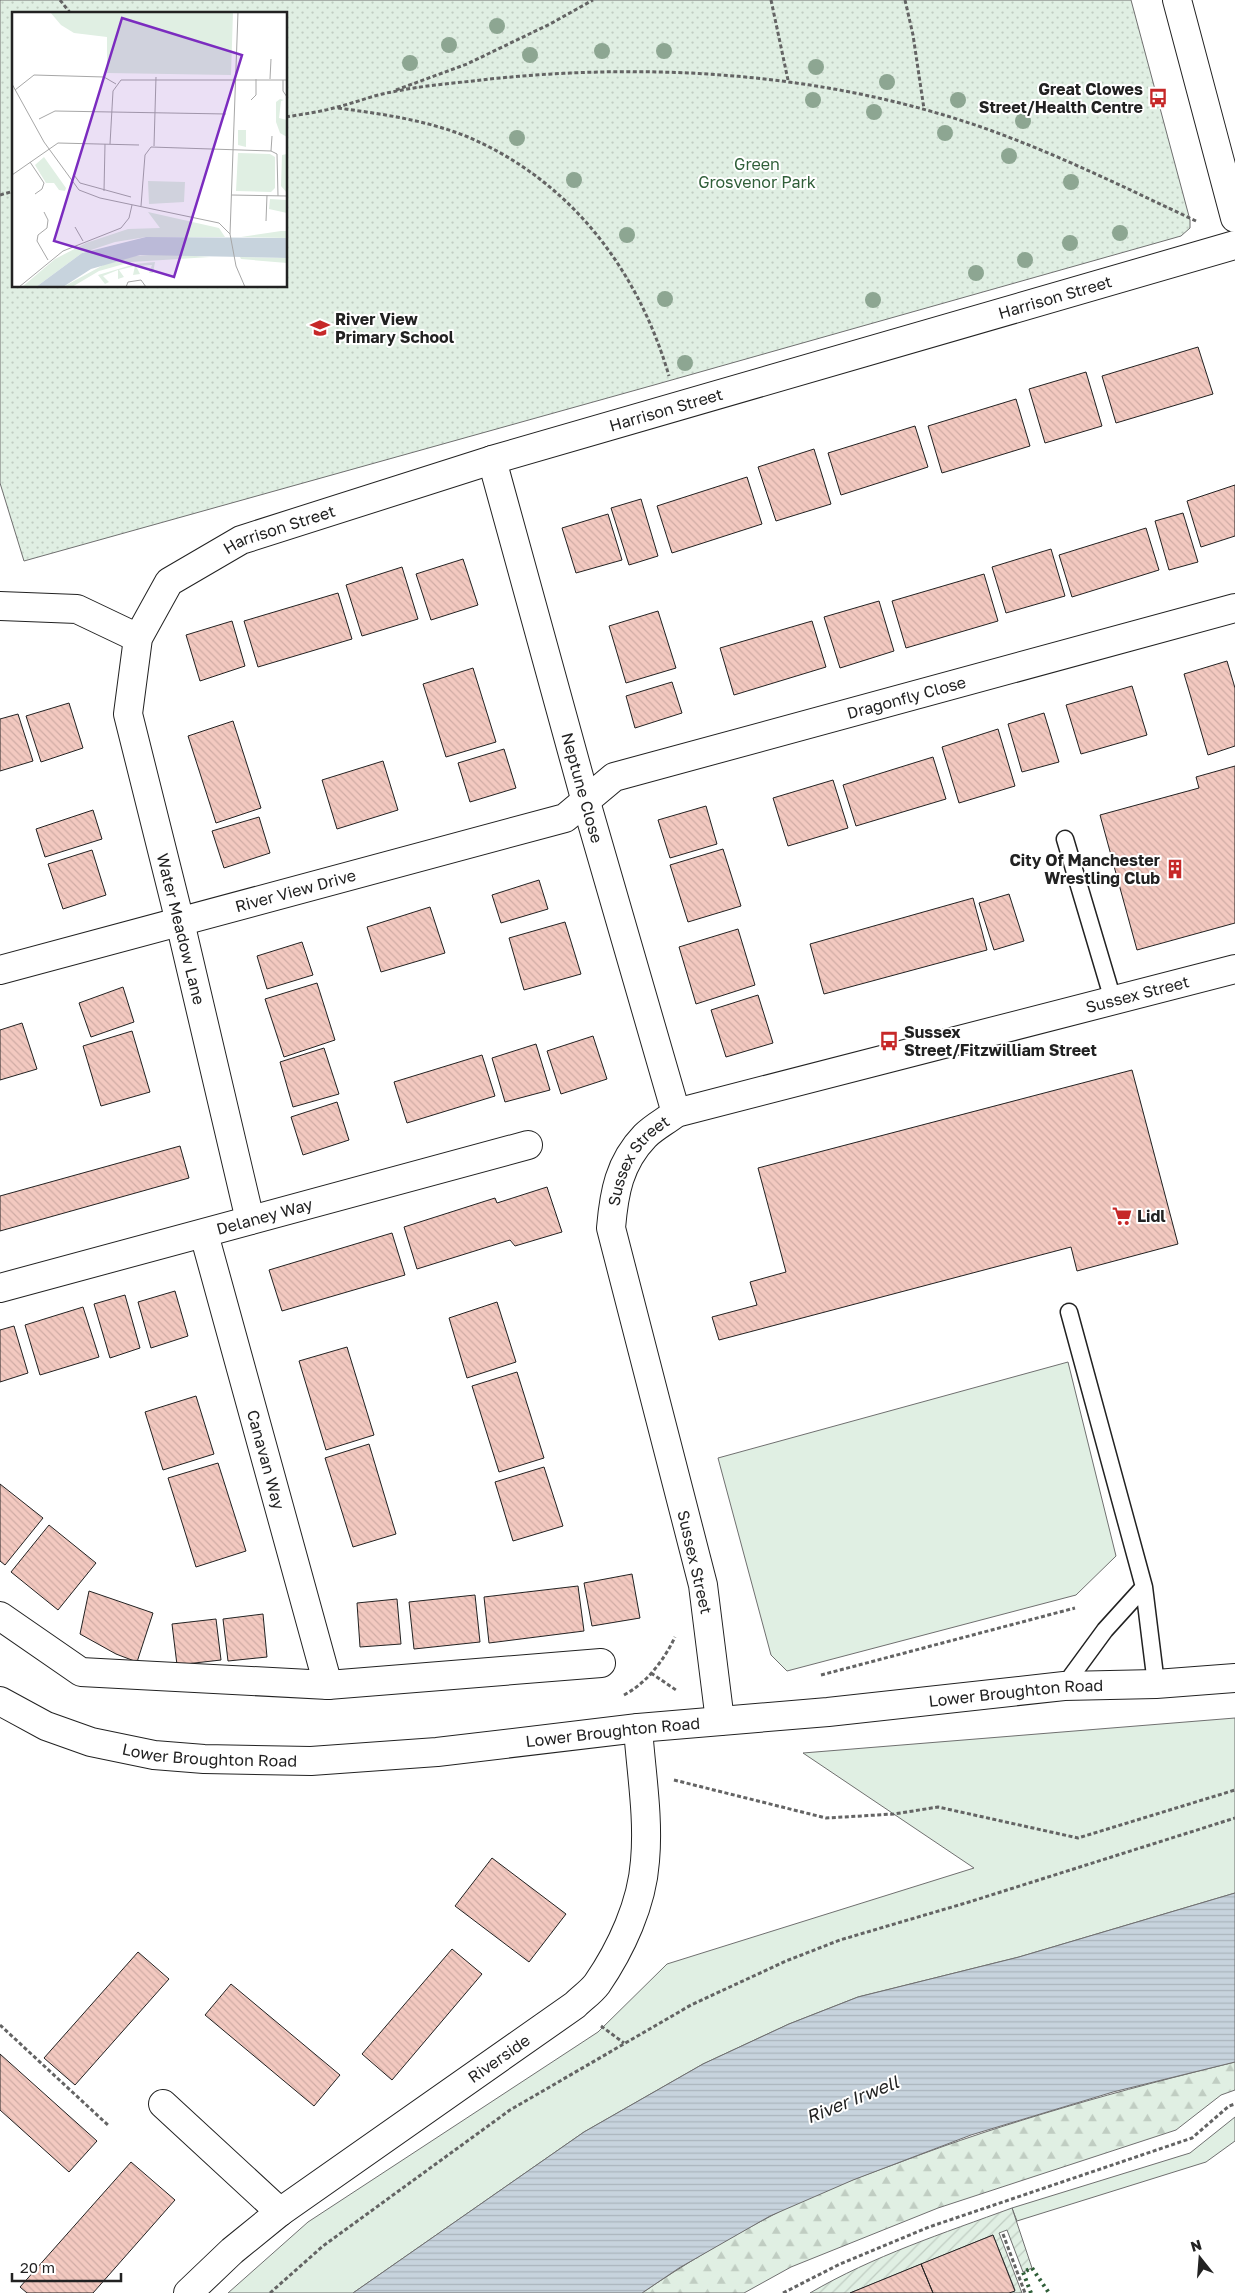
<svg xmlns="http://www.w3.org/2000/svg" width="1235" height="2293" font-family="'Golos Text',sans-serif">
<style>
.grass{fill:#e0efe3;stroke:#6f6f6f}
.forest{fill:url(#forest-firs);stroke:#6f6f6f}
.park{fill:url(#park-dots);stroke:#6f6f6f;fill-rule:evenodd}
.garden{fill:url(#garden-furrows);stroke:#6f6f6f}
.water{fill:url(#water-rules);stroke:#6f6f6f}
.building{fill:url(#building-back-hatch);stroke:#222}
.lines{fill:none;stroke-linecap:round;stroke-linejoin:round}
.lane-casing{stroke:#222;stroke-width:19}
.street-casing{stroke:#222;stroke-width:30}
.primary-casing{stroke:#222;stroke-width:30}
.path{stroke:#646464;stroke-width:3;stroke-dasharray:4 2.5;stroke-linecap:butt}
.lane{stroke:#fff;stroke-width:16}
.street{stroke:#fff;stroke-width:28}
.primary{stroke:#fff;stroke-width:28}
.hedge{stroke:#2f5e38;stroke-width:4;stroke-dasharray:2.5 4;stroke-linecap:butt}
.tree{fill:#8da692}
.labels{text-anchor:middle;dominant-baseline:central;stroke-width:4;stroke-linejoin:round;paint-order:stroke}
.poi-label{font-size:16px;font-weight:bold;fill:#222;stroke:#fff;text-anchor:start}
.park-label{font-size:16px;fill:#2f5e38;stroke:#fff}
.street-label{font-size:16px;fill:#222;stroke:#fff}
.water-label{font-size:18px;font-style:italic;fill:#222;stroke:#fff}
.inset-road{fill:none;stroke:#a7a7a7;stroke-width:1}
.view{fill:#7b2cbf;fill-opacity:0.15;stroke:#7b2cbf;stroke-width:2.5}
.inset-edge{fill:none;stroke:#222;stroke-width:2.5}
</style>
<defs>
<pattern id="forest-firs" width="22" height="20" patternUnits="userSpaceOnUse" patternTransform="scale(1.25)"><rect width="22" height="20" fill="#e0efe3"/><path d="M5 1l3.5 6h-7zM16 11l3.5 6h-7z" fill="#c0cdc2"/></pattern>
<pattern id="park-dots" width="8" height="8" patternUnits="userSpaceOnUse" patternTransform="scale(1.25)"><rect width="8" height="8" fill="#e0efe3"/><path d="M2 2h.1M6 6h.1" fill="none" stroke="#c0cdc2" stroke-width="1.8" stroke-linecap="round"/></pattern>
<pattern id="garden-furrows" width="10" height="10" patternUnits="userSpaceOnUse" patternTransform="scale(1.25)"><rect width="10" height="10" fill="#e0efe3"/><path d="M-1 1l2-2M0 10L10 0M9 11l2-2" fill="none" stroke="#c0cdc2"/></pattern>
<pattern id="water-rules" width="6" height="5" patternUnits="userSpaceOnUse" patternTransform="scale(1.25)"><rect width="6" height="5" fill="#c7d3dd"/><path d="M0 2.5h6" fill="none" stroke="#abb5bd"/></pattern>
<pattern id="building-back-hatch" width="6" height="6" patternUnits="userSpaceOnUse" patternTransform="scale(1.25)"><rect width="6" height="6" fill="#f3c9c0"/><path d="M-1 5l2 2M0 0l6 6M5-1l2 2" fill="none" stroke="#d0aca5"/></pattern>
</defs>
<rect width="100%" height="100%" fill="#fff"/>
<path class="grass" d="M1068,1362L1116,1556L1076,1595L787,1671L771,1655L718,1458Z
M1235,1718V1893L1019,1957L858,1997L789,2024L703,2064L584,2132L353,2293H228L308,2222L598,2032L667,1964L974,1868L803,1753Z
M1235,2117V2141L1206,2162L1017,2221L1012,2208L1190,2153Z"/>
<path class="forest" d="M1235,2062V2090L1221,2095L1176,2130L938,2208L791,2267L744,2293H642C683,2265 725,2240 769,2217C810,2195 854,2179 898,2163C1008,2121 1121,2090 1235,2062Z"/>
<path class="park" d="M0,0H1131L1190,220V228L1181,236L654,385L24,561L0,483ZM14,14H286V286H14Z"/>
<path class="garden" d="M1012,2208L1032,2268L1023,2272L1007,2230L999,2233L1022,2293H1009L1015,2290L993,2235L850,2293H810C873,2256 944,2233 1012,2208Z"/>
<path class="water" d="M1235,1893V2062L1113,2092L971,2135L853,2180L770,2216L679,2268L642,2293H353L584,2132L703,2064L789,2024L858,1997L1019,1957Z"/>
<path class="building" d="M1198,347L1213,394L1116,423L1102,376Z
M1086,372L1102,426L1045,443L1029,389Z
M1016,399L1030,446L942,473L928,426Z
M915,426L928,467L841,495L828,453Z
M814,449L831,504L776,521L758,467Z
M747,477L762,524L672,553L657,506Z
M1235,485V536L1201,547L1187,501Z
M641,499L658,556L629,565L611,508Z
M1183,513L1198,562L1169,570L1155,521Z
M608,514L622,560L576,573L562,528Z
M1146,528L1159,570L1072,597L1059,555Z
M1051,549L1065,596L1006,613L992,567Z
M463,559L478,605L431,620L416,574Z
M402,567L418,619L362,636L346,585Z
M984,574L998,621L906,648L892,601Z
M338,593L352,639L258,667L244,621Z
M879,601L894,651L840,668L824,617Z
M658,611L676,668L626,683L609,626Z
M232,621L245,666L200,681L186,635Z
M812,621L826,667L734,695L720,648Z
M1227,661L1235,688V746L1208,755L1184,674Z
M473,668L496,742L446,757L423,684Z
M672,682L682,713L635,728L626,696Z
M1132,686L1147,735L1081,754L1066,705Z
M69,703L83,748L41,762L26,716Z
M1044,713L1059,762L1022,772L1008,724Z
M18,714L33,761L0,771V719Z
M233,721L261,808L216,823L188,736Z
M998,729L1015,786L959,803L942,747Z
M504,749L516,788L470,802L458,763Z
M933,757L946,799L856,826L843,785Z
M383,761L398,810L337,829L322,780Z
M1235,766V923L1137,950L1100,815L1199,788L1196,777Z
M833,780L848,828L788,846L773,798Z
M706,806L717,844L670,858L658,820Z
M93,810L102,839L45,857L36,829Z
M259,817L270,853L224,868L212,831Z
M723,849L741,906L688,922L670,865Z
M92,850L106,895L63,909L48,864Z
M539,880L548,909L501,923L492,895Z
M1009,894L1024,941L994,950L979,903Z
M973,898L987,950L824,994L810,944Z
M430,907L445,953L381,972L367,927Z
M565,922L581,974L524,990L509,938Z
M738,929L755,985L696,1004L679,947Z
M302,942L313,975L267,989L257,956Z
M317,983L335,1040L284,1057L265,999Z
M123,987L134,1022L91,1037L79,1003Z
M758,995L773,1043L726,1057L711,1010Z
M22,1023L37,1069L0,1080V1030Z
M132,1031L150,1092L101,1106L83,1046Z
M593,1036L607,1079L561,1094L547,1051Z
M536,1044L550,1090L505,1102L492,1058Z
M324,1048L339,1094L293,1107L280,1062Z
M482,1055L495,1096L407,1123L394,1082Z
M1132,1070L1178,1244L1077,1271L1071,1247L719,1340L712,1317L757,1305L750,1282L786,1272L758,1168Z
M337,1102L349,1140L303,1155L291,1117Z
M180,1146L189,1178L0,1231V1196Z
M547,1187L562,1232L515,1246L510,1240L417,1269L404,1227L495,1198L497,1203Z
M392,1233L405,1275L282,1311L269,1270Z
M175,1291L188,1336L151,1348L138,1302Z
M125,1295L140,1348L110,1358L94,1304Z
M497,1302L516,1362L467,1378L449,1318Z
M83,1307L99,1357L40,1375L25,1325Z
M14,1326L28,1373L0,1382V1330Z
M347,1347L374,1435L326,1450L299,1361Z
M517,1372L544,1458L499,1472L472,1386Z
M196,1396L214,1454L163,1470L145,1412Z
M369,1444L396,1534L353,1547L325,1458Z
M218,1463L246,1551L196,1567L168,1478Z
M544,1467L563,1526L513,1541L495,1482Z
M0,1484L43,1518L5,1565L0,1561Z
M49,1525L96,1563L58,1610L11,1572Z
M632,1574L640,1618L592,1626L584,1583Z
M578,1586L584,1631L489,1643L484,1597Z
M89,1591L153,1613L137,1662L116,1654L80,1634Z
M475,1595L480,1642L414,1649L409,1602Z
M397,1599L401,1644L360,1647L357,1603Z
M263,1614L267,1657L228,1661L223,1619Z
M216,1619L221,1660L177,1665L172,1624Z
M492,1858L566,1914L529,1962L455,1906Z
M452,1949L482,1974L392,2080L362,2054Z
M138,1952L169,1979L75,2085L44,2058Z
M231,1984L340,2075L314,2106L205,2015Z
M0,2054L97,2141L69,2172L0,2110Z
M131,2162L175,2200L93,2293H27L20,2287Z
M993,2235L1015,2291L1009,2293H933L921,2264Z
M921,2264L933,2293H850Z"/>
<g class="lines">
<defs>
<path id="lane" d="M1065,839L1113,1000
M1069,1312L1144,1587L1156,1684
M1064,1686L1105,1630L1144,1587"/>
<g id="street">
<path id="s1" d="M492,460L586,802L676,1113"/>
<path d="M0,606L77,609L138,638"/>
<path id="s2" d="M0,970L565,818L614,777L1235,608"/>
<path id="s3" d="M250,1220L180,922L128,714L138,638L169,582L241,540L492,460L1235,245"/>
<path id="s4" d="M204,1234L328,1685"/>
<path id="s5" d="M0,1288L528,1145"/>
<path d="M0,1616L81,1672L328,1685L601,1663"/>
<path id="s6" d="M0,1701L46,1726L91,1742L154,1755L204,1759L311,1761L437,1752L638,1728L828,1712L1064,1686L1156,1684L1235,1678"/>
<path id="s7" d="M720,1721L703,1585L611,1228C614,1193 619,1163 645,1136C654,1127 666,1121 676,1113L1235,969"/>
<path d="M163,2104L280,2212"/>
<path id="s8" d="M188,2293L232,2251L280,2212L575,2005C582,1998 591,1992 597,1984C621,1949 642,1904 645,1861C649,1817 641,1772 638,1728"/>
</g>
<path id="primary" d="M1177,0L1235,218"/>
</defs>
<use href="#lane" class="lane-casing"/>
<use href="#street" class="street-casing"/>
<use href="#primary" class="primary-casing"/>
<path class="path" d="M60,0L71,14
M771,0L788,80
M905,0L913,35L924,109
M396,90L467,64L550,24L593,0
M338,108C382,114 426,120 468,137C571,181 638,270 669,376
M286,117C303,114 321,112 337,107C355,103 373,95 392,92C424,85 458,83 490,79C656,62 826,73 984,128C1057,154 1126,188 1196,221
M0,195L14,191
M651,1673L676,1690
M821,1675L1075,1608
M624,1695C647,1683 664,1660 675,1637
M674,1780L826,1818L894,1814L938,1807L1078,1838L1235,1790
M0,2025L109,2126
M601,2026L624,2043
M1003,2234L1025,2293
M270,2293L323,2246L510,2110L691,2005L786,1961L840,1940L969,1902L1235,1818
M783,2293L840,2264L929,2227L1192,2138L1229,2106L1235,2104"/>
<use href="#lane" class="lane"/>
<use href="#street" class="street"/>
<use href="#primary" class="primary"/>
<path class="hedge" d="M1031,2293L1023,2272L1032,2268L1049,2293"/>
</g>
<g class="tree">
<circle cx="497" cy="26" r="8"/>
<circle cx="449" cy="45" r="8"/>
<circle cx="602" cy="51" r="8"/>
<circle cx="664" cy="51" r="8"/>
<circle cx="530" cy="55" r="8"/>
<circle cx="410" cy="63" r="8"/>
<circle cx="816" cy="67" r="8"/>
<circle cx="887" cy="82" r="8"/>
<circle cx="813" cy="100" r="8"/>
<circle cx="958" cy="100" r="8"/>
<circle cx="874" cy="112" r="8"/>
<circle cx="1023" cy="121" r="8"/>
<circle cx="945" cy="133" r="8"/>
<circle cx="517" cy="138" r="8"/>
<circle cx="1009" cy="156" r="8"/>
<circle cx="574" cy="180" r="8"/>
<circle cx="1071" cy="182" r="8"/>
<circle cx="1120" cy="233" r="8"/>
<circle cx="627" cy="235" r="8"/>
<circle cx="1070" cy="243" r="8"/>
<circle cx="1025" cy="260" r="8"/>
<circle cx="976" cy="273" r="8"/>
<circle cx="665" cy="299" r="8"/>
<circle cx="873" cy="300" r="8"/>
<circle cx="685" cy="363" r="8"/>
</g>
<defs>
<symbol id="bus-bare" viewBox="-9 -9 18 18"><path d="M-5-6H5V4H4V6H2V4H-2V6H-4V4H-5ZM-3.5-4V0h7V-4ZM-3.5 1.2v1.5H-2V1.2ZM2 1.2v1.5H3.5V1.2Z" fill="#c62828" stroke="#fff" stroke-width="2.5" paint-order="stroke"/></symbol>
<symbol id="school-bare" viewBox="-9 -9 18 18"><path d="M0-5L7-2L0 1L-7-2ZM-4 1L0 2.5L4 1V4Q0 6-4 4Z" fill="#c62828" stroke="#fff" stroke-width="2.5" paint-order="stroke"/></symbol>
<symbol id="building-bare" viewBox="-9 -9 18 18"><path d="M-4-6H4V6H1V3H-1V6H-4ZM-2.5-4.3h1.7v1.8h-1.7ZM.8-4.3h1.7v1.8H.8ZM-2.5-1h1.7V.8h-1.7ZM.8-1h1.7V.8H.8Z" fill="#c62828" stroke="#fff" stroke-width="2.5" paint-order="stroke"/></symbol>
<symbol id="supermarket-bare" viewBox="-9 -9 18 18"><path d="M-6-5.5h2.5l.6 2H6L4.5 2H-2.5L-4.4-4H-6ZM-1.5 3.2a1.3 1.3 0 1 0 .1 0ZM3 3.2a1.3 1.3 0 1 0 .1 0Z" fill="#c62828" stroke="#fff" stroke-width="2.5" paint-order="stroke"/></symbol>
</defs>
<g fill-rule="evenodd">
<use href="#bus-bare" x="1144" y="84" width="28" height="28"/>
<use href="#school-bare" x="306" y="314" width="28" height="28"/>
<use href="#building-bare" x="1161" y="855" width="28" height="28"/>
<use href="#bus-bare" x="875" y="1027" width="28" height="28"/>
<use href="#supermarket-bare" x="1108" y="1202" width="28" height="28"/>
</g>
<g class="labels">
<g class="poi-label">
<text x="1143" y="89" text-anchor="end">Great Clowes<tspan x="1143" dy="18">Street/Health Centre</tspan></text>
<text x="335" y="319">River View<tspan x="335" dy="18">Primary School</tspan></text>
<text x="1160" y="860" text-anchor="end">City Of Manchester<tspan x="1160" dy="18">Wrestling Club</tspan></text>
<text x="904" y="1032">Sussex<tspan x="904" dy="18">Street/Fitzwilliam Street</tspan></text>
<text x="1137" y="1216">Lidl</text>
</g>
<g class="park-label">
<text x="757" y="164">Green<tspan x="757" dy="18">Grosvenor Park</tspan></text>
</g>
<g class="street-label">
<text stroke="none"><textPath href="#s3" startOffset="1594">Harrison Street</textPath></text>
<text stroke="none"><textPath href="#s3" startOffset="1189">Harrison Street</textPath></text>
<text stroke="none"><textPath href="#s3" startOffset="784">Harrison Street</textPath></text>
<text stroke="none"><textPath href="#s2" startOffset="952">Dragonfly Close</textPath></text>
<text stroke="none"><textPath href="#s1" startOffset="340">Neptune Close</textPath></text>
<text stroke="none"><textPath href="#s2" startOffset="306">River View Drive</textPath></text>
<text transform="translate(181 929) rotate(76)">Water Meadow Lane</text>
<text stroke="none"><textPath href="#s7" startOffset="1121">Sussex Street</textPath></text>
<text stroke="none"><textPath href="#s7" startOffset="581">Sussex Street</textPath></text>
<text stroke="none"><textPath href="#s5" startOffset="274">Delaney Way</textPath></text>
<text stroke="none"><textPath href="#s4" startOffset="234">Canavan Way</textPath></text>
<text transform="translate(695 1562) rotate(77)">Sussex Street</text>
<text stroke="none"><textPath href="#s6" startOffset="1030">Lower Broughton Road</textPath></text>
<text stroke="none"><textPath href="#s6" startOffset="625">Lower Broughton Road</textPath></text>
<text stroke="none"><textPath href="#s6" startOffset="220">Lower Broughton Road</textPath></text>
<text stroke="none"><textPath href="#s8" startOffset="390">Riverside</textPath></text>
</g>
<g class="water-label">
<text transform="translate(852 2099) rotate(-22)">River Irwell</text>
</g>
</g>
<g transform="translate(12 12)">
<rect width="275" height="275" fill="#fff"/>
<path d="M32,145L54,176L53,179L47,178L42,171H34L23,153ZM136,169L173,170L172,190L137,192ZM136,200L207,216L213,225H134L103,230L70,241L24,275H10L43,247L74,231L116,217L148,216ZM228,245L275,246V251L229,247Z" fill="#e0efe3"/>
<path d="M226,141L258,142L263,145V176L259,180L224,179ZM275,142V181L269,174L270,143ZM258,187L275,188V201L257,197ZM269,219H275V226L229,225ZM156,242L198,245L119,250L87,259L60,275H51L95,251L119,244Z" fill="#e0efe3"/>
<path d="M38,0H221L219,63L95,61V25L62,21L49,13Z" fill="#e0efe3"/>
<path d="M272,88L269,89L267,106L275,108V125L268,121L264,110V90L268,87ZM226,118H234V135L226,133ZM143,250L141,261H137L140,253L124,254L128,262L121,263L123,254L107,258L112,265L106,267V258L91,264L97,270L93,272L86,263L123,252Z" fill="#e0efe3"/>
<path d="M134,225L275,226V246L128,243L79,257L51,275H24L70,241Z" fill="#c7d3dd"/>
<path class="inset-road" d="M226,0L218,222L224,254L233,275M258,67L259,47M271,68V79L275,85M0,72L32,130L67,178L88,186L207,211L218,222M3,78L22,63L92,65L104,72M239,88L244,83V67M27,107L43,99L214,102M98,132L101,79L109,68H275M142,134L144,65M259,139L260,124M265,142L266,184M18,150L32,171L30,177L23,182M0,163L46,131L127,133M62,163L68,171L119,185M92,179L93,132M219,183L275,184M129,194L133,143L139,135L259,139L265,142M32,200L36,208L35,216L26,223L25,229L36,248M254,209L255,183M63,215L71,229M7,275L51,239L109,216L117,206L120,193M114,275L116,270L129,268L134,275"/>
<path class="view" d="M110,6L230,43L162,265L42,229Z"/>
<rect width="275" height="275" class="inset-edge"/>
</g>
<g transform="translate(1200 2258) rotate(343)" stroke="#ffffff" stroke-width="4" paint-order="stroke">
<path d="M0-4L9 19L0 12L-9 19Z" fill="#222222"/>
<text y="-8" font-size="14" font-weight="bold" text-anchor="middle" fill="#222222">N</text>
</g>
<path d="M12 2273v8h109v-8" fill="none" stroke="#222222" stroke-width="2.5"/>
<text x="20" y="2273" font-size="15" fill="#222222" stroke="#ffffff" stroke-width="4" paint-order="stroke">20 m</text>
</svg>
